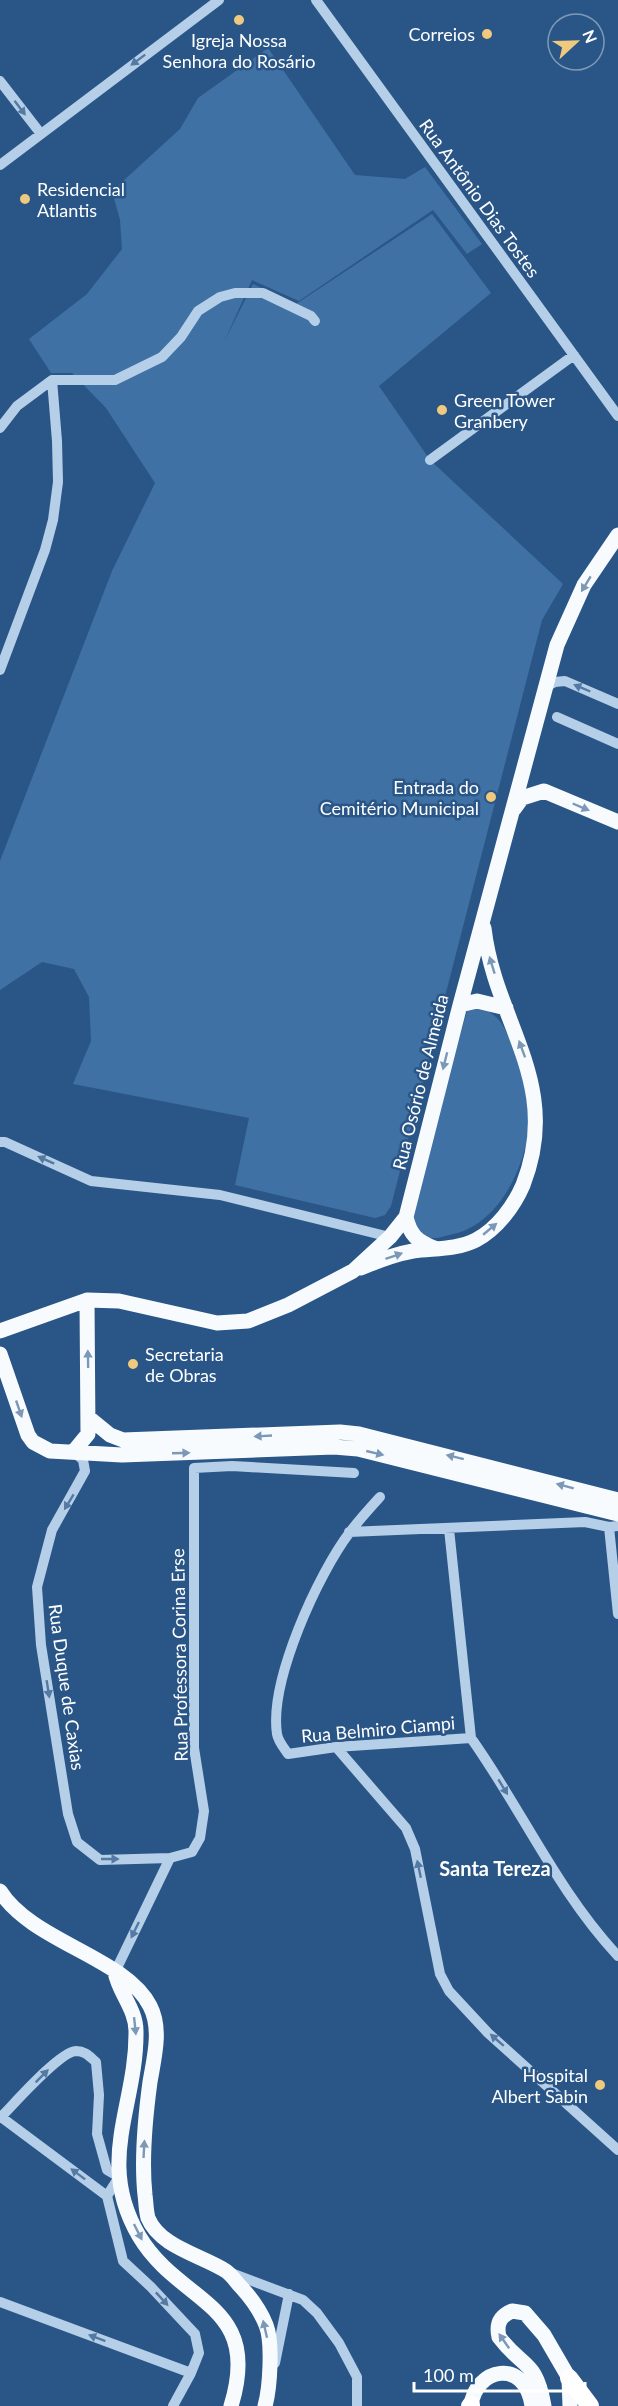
<svg xmlns="http://www.w3.org/2000/svg" width="618" height="2406" font-family="Lato,sans-serif">
<style>
.green{fill:#3f71a4}
.lines{fill:none;stroke-linecap:round;stroke-linejoin:round}
.minor{stroke:#b6cfe8;stroke-width:10}
.major{stroke:#f8fbfe;stroke-width:15}
.highway{stroke:#fff;stroke-width:18}
.oneway{fill:#547aa4}
.oneway2{fill:#7c98b7}
.poi-dot{fill:#eec97e;stroke:#2a5687;stroke-width:2}
.labels{text-anchor:middle;dominant-baseline:central;stroke-width:5;stroke-linejoin:round;paint-order:stroke}
.poi-label{font-size:18px;fill:#fff;stroke:#2a5687;text-anchor:end}
.street-label{font-size:18px;fill:#fff;stroke:#2a5687}
.neighbourhood-label{font-size:20px;font-weight:bold;fill:#fff;stroke:#2a5687}
</style>
<rect width="100%" height="100%" fill="#2a5687"/>
<path class="green" d="M268,48L355,175L405,179L425,167L482,244L467,254L433,210L299,301L252,280L224,342L253,284L296,304L432,214L491,293L379,386L430,460L563,584L542,620L391,1206L385,1215L375,1218L235,1185L249,1118L73,1084L91,1041L89,997L74,969L42,962L0,990V861L112,571L155,483L106,408L72,373H51L29,339L87,294L122,249L120,220L112,191L180,129L198,98Z
M482,1007C487,1010 493,1014 497,1018C515,1037 532,1102 529,1127C524,1170 498,1224 453,1234C442,1237 433,1240 421,1237L411,1214L413,1203L467,1011Z"/>
<g class="lines">
<path class="minor" d="M316,0L618,416
M0,81L41,134
M0,165L219,0
M0,428L17,406L52,380H115L162,357L181,337L198,311L220,297L235,293H263L311,316L315,321
M430,460L574,355
M0,670L45,550L53,520L58,482L57,441L52,380
M546,687L555,682L565,681L618,704
M557,717L618,744
M0,1142H5L91,1181L220,1195L390,1237
M74,1452L83,1460L85,1471L52,1530L37,1587L41,1645L68,1814L77,1842L100,1860L170,1858L192,1852L200,1838L204,1811L194,1748V1468L232,1466L354,1473
M380,1497C370,1508 359,1520 350,1532C318,1574 269,1681 277,1734C278,1741 284,1748 288,1754L336,1747L471,1738
M609,1527L618,1614
M449,1529L471,1738C522,1810 558,1892 618,1956
M349,1532L585,1522L609,1527L618,1526
M336,1747L406,1828L415,1849L440,1974L449,1991L488,2033L618,2150
M115,1972L170,1858
M0,2117H1L107,2196L119,2177L107,2170L97,2134L99,2095L96,2062C89,2056 85,2051 76,2051C59,2052 14,2104 1,2117L0,2118
M107,2196L123,2261L151,2287L195,2334L199,2353L191,2373L173,2406
M231,2273L303,2300L317,2313L339,2343L357,2377V2406
M0,2302L191,2373
M275,2363L289,2294"/>
<path class="major" d="M514,809L522,798L544,791L618,822
M460,1005L477,1001L506,1008
M406,1217C410,1235 417,1241 434,1248
M361,1268C377,1261 396,1254 413,1251C434,1248 456,1250 476,1240C497,1229 514,1206 523,1185C563,1083 495,1023 484,928
M0,1331L87,1300L119,1301L217,1323L248,1321L288,1305L353,1271L390,1237L406,1217L460,1005L557,645L584,585L618,535
M0,1354L28,1435L33,1442L50,1451L122,1455L334,1447L358,1449L618,1514
M88,1417L110,1435L123,1440L340,1432L359,1434L618,1500
M74,1451L88,1434L87,1300
M0,1891C32,1942 125,1957 150,2006C162,2029 154,2058 150,2082C145,2119 141,2158 145,2195C146,2202 146,2211 148,2218C160,2247 201,2255 226,2271C232,2275 236,2282 241,2287C252,2299 260,2310 266,2325C273,2342 270,2388 265,2406
M115,1972C119,1993 136,2009 136,2031C137,2106 95,2161 139,2236C180,2305 263,2302 231,2406
M471,2406C475,2368 525,2357 532,2406
M544,2406C536,2359 523,2369 499,2337C496,2324 500,2316 512,2311L525,2313L544,2335L569,2378L570,2406"/>
<path class="highway" d="M569,2378L590,2406
M470,2406L471,2405"/>
</g>
<defs><path id="oneway-solid" d="M-6-.8H1V-3.2L6.5 0L1 3.2V.8H-6Z" transform="scale(1.5)"/></defs>
<g class="oneway">
<use href="#oneway-solid" transform="translate(138 60) rotate(143)"/>
<use href="#oneway-solid" transform="translate(20 108) rotate(53)"/>
<use href="#oneway-solid" transform="translate(582 688) rotate(-157)"/>
<use href="#oneway-solid" transform="translate(46 1160) rotate(-156)"/>
<use href="#oneway-solid" transform="translate(69 1502) rotate(121)"/>
<use href="#oneway-solid" transform="translate(48 1689) rotate(81)"/>
<use href="#oneway-solid" transform="translate(503 1787) rotate(59)"/>
<use href="#oneway-solid" transform="translate(110 1859)"/>
<use href="#oneway-solid" transform="translate(419 1869) rotate(-102)"/>
<use href="#oneway-solid" transform="translate(135 1930) rotate(116)"/>
<use href="#oneway-solid" transform="translate(497 2040) rotate(-139)"/>
<use href="#oneway-solid" transform="translate(42 2076) rotate(-45)"/>
<use href="#oneway-solid" transform="translate(78 2174) rotate(-143)"/>
<use href="#oneway-solid" transform="translate(162 2299) rotate(47)"/>
<use href="#oneway-solid" transform="translate(97 2338) rotate(-159)"/>
</g>
<g class="oneway2">
<use href="#oneway-solid" transform="translate(586 584) rotate(121)"/>
<use href="#oneway-solid" transform="translate(581 807) rotate(23)"/>
<use href="#oneway-solid" transform="translate(492 965) rotate(-107)"/>
<use href="#oneway-solid" transform="translate(522 1049) rotate(-110)"/>
<use href="#oneway-solid" transform="translate(445 1061) rotate(104)"/>
<use href="#oneway-solid" transform="translate(490 1229) rotate(-40)"/>
<use href="#oneway-solid" transform="translate(394 1256) rotate(-19)"/>
<use href="#oneway-solid" transform="translate(88 1359) rotate(-91)"/>
<use href="#oneway-solid" transform="translate(19 1409) rotate(71)"/>
<use href="#oneway-solid" transform="translate(263 1436) rotate(177)"/>
<use href="#oneway-solid" transform="translate(181 1453) rotate(-2)"/>
<use href="#oneway-solid" transform="translate(375 1453) rotate(13)"/>
<use href="#oneway-solid" transform="translate(455 1457) rotate(-166)"/>
<use href="#oneway-solid" transform="translate(565 1486) rotate(-165)"/>
<use href="#oneway-solid" transform="translate(135 2026) rotate(84)"/>
<use href="#oneway-solid" transform="translate(144 2149) rotate(-87)"/>
<use href="#oneway-solid" transform="translate(138 2232) rotate(63)"/>
<use href="#oneway-solid" transform="translate(265 2329) rotate(-103)"/>
<use href="#oneway-solid" transform="translate(504 2341) rotate(-125)"/>
</g>
<g class="poi-dot">
<circle cx="239" cy="20" r="6"/>
<circle cx="487" cy="34" r="6"/>
<circle cx="25" cy="199" r="6"/>
<circle cx="442" cy="410" r="6"/>
<circle cx="491" cy="797" r="6"/>
<circle cx="133" cy="1364" r="6"/>
<circle cx="600" cy="2085" r="6"/>
</g>
<g class="labels">
<g class="poi-label">
<text x="475" y="34">Correios</text>
<text x="239" y="40" text-anchor="middle">Igreja Nossa<tspan x="239" dy="21">Senhora do Rosário</tspan></text>
<text x="37" y="189" text-anchor="start">Residencial<tspan x="37" dy="21">Atlantis</tspan></text>
<text x="454" y="400" text-anchor="start">Green Tower<tspan x="454" dy="21">Granbery</tspan></text>
<text x="479" y="787">Entrada do<tspan x="479" dy="21">Cemitério Municipal</tspan></text>
<text x="145" y="1354" text-anchor="start">Secretaria<tspan x="145" dy="21">de Obras</tspan></text>
<text x="588" y="2075">Hospital<tspan x="588" dy="21">Albert Sabin</tspan></text>
</g>
<g class="street-label">
<text transform="translate(480 198) rotate(54)">Rua Antônio Dias Tostes</text>
<text transform="translate(420 1082) rotate(-76)">Rua Osório de Almeida</text>
<text transform="translate(179 1655) rotate(-91)">Rua Professora Corina Erse</text>
<text transform="translate(67 1687) rotate(82)">Rua Duque de Caxias</text>
<text transform="translate(378 1729) rotate(-5)">Rua Belmiro Ciampi</text>
</g>
<g class="neighbourhood-label">
<text x="495" y="1868">Santa Tereza</text>
</g>
</g>
<g transform="translate(576 42) rotate(68)"><circle r="28" fill="#2a5687" stroke="#7f9ab7" stroke-width="1.5"/>
<path d="M0-4.5L10 22L0 15L-10 22Z" fill="#eec97e"/>
<text y="-9" font-size="16" font-weight="bold" text-anchor="middle" fill="#ffffff">N</text>
</g>
<path d="M414 2382v9h171v-9" fill="none" stroke="#ffffff" stroke-width="3"/>
<text x="423" y="2382" font-size="18" fill="#ffffff" stroke="#2a5687" stroke-width="4.5" paint-order="stroke">100 m</text>
</svg>
